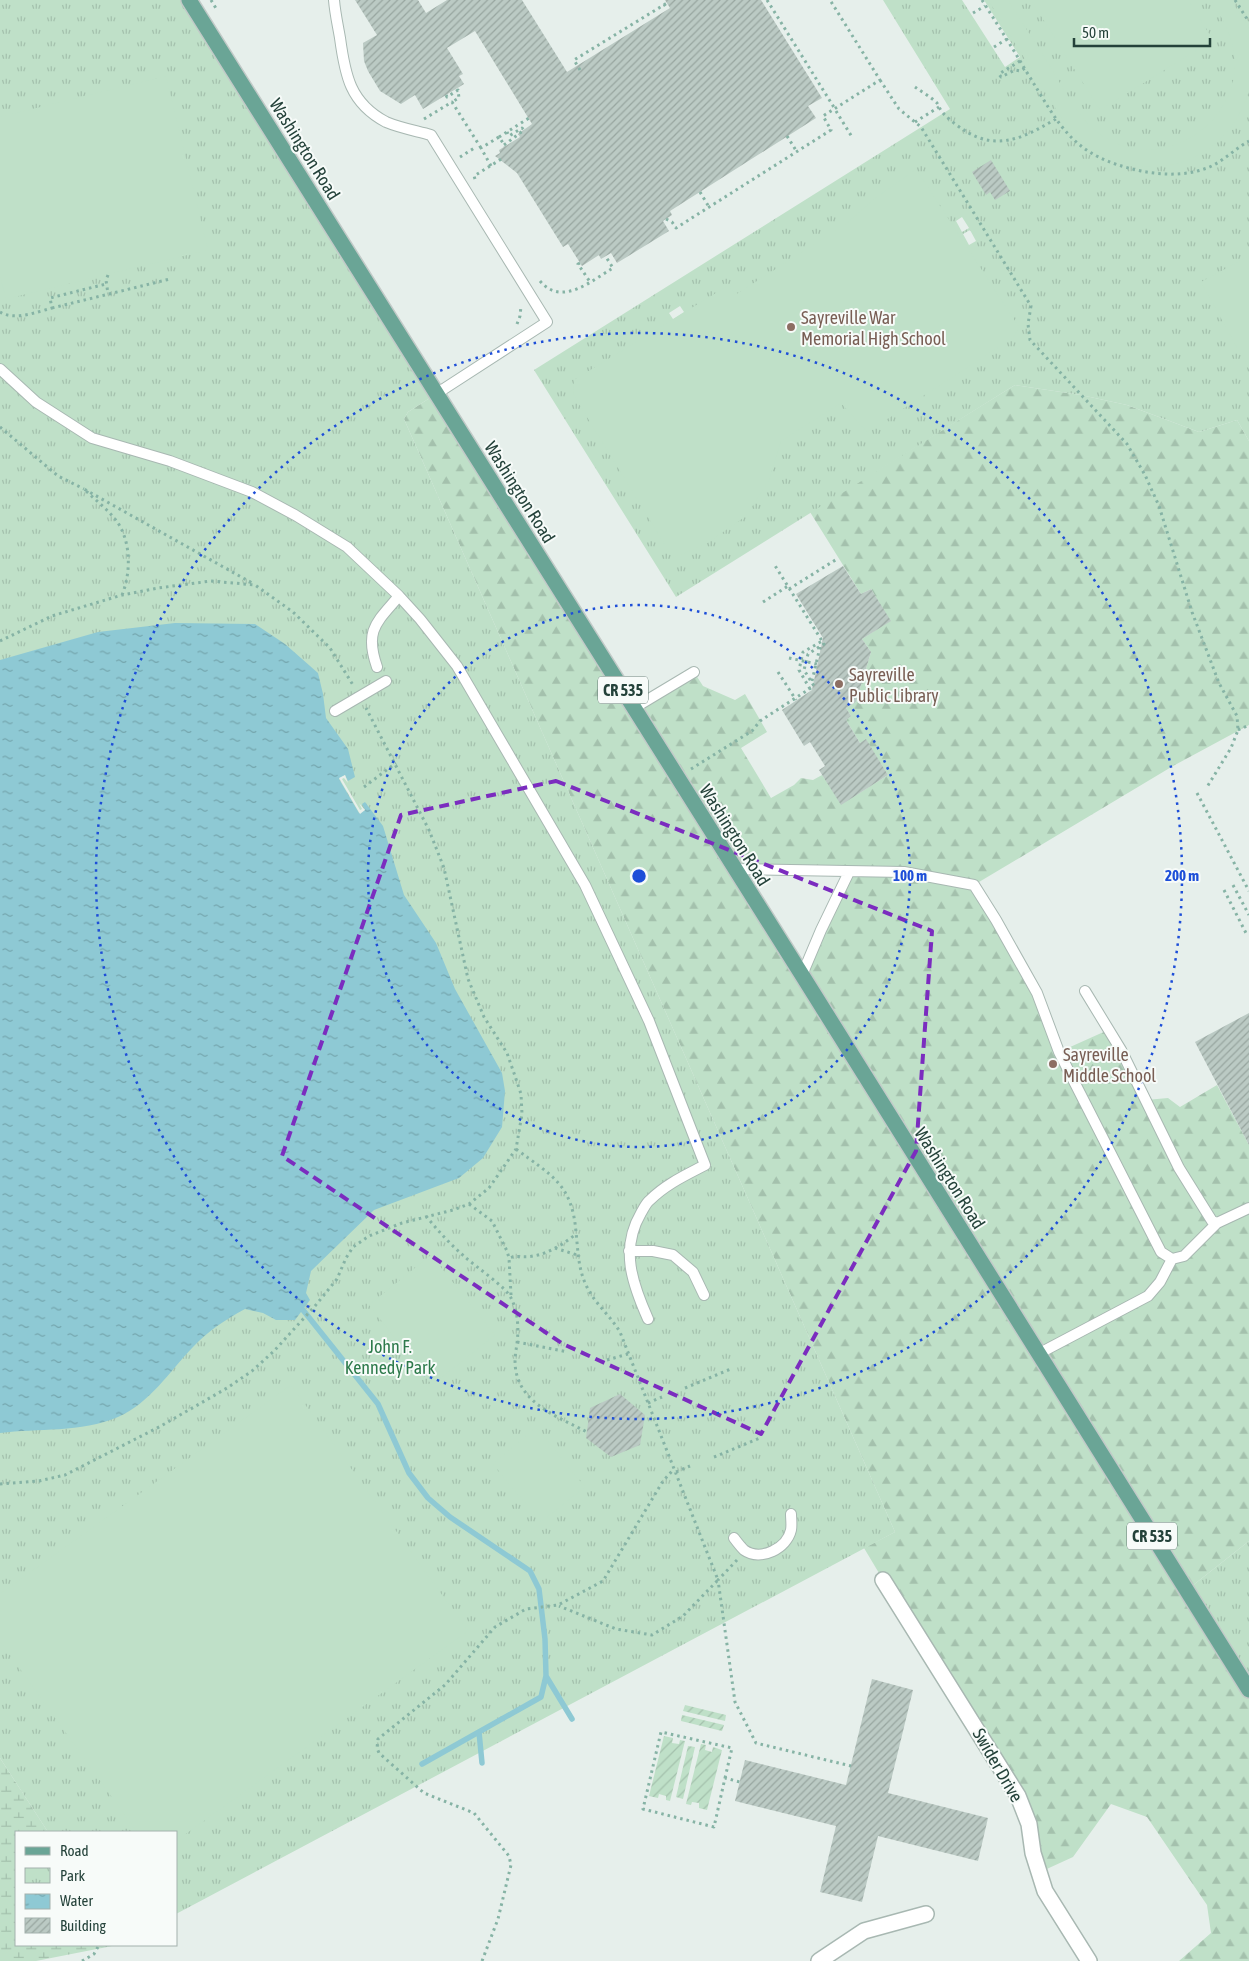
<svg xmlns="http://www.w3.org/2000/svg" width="1249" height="1961" font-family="'Asap Condensed',sans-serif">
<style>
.forest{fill:url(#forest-firs);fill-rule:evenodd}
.wetland{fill:url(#wetland-marsh)}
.park{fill:url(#park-tufts);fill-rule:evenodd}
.garden{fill:url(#garden-furrows)}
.pitch{fill:#bfe0c8}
.water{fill:url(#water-ripples)}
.pier{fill:#e6efeb}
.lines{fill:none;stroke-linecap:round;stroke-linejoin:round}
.stream{stroke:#8ec9d4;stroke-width:5.5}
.building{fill:url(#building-hatch)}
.lane-casing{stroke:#a8b8b2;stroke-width:12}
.street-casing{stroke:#a8b8b2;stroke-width:18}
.primary-casing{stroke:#c2cac8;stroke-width:18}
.path{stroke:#86b3a5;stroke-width:3;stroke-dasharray:2.5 4;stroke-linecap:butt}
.lane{stroke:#fff;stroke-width:10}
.street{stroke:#fff;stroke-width:15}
.primary{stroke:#6aa596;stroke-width:15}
.marked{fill:none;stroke:#7b2cbf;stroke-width:4;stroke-dasharray:10 6;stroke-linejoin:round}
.ring{fill:none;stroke:#1d4ed8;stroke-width:2.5;stroke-dasharray:2.5 5}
.education-dot{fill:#8d6e63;stroke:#f7fbf9;stroke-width:2}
.labels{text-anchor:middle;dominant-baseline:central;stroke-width:4;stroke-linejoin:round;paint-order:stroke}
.shield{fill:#f7fbf9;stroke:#637a73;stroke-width:1}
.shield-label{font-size:16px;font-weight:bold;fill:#24423a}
.street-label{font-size:18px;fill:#24423a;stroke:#f7fbf9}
.education-label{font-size:18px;fill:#785e54;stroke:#f7fbf9;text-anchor:start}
.park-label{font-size:18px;fill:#2d7a4b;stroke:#f7fbf9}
.centre{fill:#1d4ed8;stroke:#f7fbf9;stroke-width:2.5}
.ring-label{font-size:15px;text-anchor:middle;font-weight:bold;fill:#1d4ed8;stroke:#f7fbf9;stroke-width:4;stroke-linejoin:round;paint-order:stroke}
</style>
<defs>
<pattern id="forest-firs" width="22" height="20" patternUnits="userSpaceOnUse" patternTransform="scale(1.25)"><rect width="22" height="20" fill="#bfe0c8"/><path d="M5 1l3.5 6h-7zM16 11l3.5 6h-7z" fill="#a4c1ad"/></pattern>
<pattern id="wetland-marsh" width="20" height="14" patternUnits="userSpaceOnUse" patternTransform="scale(1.25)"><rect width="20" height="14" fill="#bfe0c8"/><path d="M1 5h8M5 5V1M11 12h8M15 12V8" fill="none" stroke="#a4c1ad"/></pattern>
<pattern id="park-tufts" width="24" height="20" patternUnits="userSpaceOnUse" patternTransform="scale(1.25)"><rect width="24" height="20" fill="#bfe0c8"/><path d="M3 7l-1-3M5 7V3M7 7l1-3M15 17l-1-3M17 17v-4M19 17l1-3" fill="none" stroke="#a4c1ad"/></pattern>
<pattern id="garden-furrows" width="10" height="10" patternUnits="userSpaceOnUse" patternTransform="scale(1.25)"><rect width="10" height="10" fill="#bfe0c8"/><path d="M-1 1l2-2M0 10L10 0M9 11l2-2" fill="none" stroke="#a4c1ad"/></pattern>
<pattern id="water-ripples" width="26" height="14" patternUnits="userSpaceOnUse" patternTransform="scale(1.25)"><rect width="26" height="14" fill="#8ec9d4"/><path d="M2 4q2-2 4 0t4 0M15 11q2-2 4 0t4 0" fill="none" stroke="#74a5ad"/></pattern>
<pattern id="building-hatch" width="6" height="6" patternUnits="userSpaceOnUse" patternTransform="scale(1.25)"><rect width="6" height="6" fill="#bbcac4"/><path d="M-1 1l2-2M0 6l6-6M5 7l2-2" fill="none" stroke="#98a6a0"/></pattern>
</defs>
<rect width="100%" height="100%" fill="#e6efeb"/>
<path class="forest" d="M1015,385L1081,395L1127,405L1199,432L1237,420L1249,441V725L1173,766L974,885L1020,962L1059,1052L1108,1030L1146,1100L1168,1098L1180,1107L1217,1085L1249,1145V1541L1187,1590L1249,1690V1961H1179L1211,1933L1207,1905L1147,1817L1111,1804L1073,1857L1038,1873L1029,1824L864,1548L895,1532L404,419L408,412L436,394L634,708L694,672L703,686L735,700L745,694L767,732L741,748L771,798L794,785L801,778L813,780L822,775L828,783L850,799L888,775L866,740L860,743L846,720L851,716L846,708L856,702L871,652L862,639L890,621L871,589L861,594L810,512ZM735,869L849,872L802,975Z"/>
<path class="wetland" d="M0,1758L48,1832H16V1945H117L36,1961H0Z"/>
<path class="park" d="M0,0H189L436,394L408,412L404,419L895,1532L176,1914V1832H48L0,1758Z
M883,0H962L1005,67L1020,57L984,0H1249V441L1237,420L1199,432L1127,405L1081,395L1015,385L676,597L534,370L950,109ZM962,217L969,228L962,232L956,221ZM970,230L976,241L969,245L963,234ZM680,306L684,312L673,319L669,313Z
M1249,1541V1690L1187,1590Z"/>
<path class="garden" d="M685,1705L726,1715L725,1721L683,1711Z
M682,1715L724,1725L722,1731L681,1721Z
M664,1736L673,1738L672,1743L679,1744L680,1740L685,1741L670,1801L666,1800V1796L659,1794L658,1798L649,1796Z
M701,1744L706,1745L705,1750L712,1752L713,1747L722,1750L707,1810L699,1808V1803L692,1802L691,1805L686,1804Z
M688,1746L695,1747L683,1799L676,1797Z"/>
<path class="pitch" d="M988,0H1008C1023,24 1038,47 1053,71C1067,95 1080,121 1104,137C1158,172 1232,130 1235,67C1236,41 1224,21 1211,0H1231L1249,28V91C1223,175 1126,192 1068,128Z
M1031,0H1188L1213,40L1100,110Z
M166,76L208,250L6,299L0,276V117Z
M916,169L1019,327L1013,338L867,432L841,403L781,441L769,480L746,516L706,544L673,558L573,394L574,380L729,285L735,295L845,225L873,200Z
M1249,256V369L1201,282Z
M431,1255L495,1335L432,1385L369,1305Z
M291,1385L468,1631L176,1841V1832H137L0,1641V1594Z
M536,1427L585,1487L541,1522L493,1464Z"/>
<path class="water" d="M175,623L255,624L285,644L318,673L323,694L326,718L348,749L355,777L348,781L345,775L339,779L359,813L365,810L362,804L365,802L383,826L404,895L436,943L455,989L502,1073L505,1091L502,1127L483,1158L459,1178L374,1210L311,1271L306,1293L310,1300L295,1320H276L263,1313L245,1309C225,1320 209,1330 193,1347C169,1372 150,1403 118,1417C81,1433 38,1428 0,1433V660L98,632Z"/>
<path class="pier" d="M345,775L348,783L344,778L342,779L360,810L362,809L359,803L365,810L360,814L339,778Z"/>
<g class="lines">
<path class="stream" d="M303,1310L378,1404L409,1473L428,1498L450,1517L530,1571L539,1589L545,1639L546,1676L541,1697L422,1764
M546,1676L572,1719
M479,1732L482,1763"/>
</g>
<path class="building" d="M355,0H418L426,13L447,0H522L567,72L670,8L665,0H761L822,98L808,106L816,118L670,211L672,215L663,221L669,231L617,263L611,253L601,259L599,255L582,266L568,244L563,247L517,173L495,156L500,153L499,150L520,137L518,134L532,124L475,31L447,48L463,74L459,76L464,84L423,109L415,95L401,104L380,91L368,71L364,61L363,43L377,35Z
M991,160L1010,191L995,200L990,192L986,195L972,172Z
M843,566L861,594L871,589L891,621L862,639L871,652L856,702L846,708L851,716L846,720L860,743L866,739L888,775L841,805L819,770L825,766L810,742L804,746L782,710L812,690L823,638L796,594Z
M1249,1013V1145L1195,1042Z
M620,1394L645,1415L640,1445L611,1457L586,1438L590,1408Z
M872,1679L913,1690L888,1793L988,1818L978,1861L878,1836L862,1902L820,1892L836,1826L735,1801L745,1760L846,1785Z"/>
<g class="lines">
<defs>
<path id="lane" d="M334,0C335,13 338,26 340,38C345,75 350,103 386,122C400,128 417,131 431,135L547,322L436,394
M0,369L36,402L92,438L170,461L252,492L295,515L347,547L399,596L420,619L457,666L585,885L649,1021L705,1165C686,1175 666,1184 650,1200C646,1203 644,1208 641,1213C620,1249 632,1283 648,1319
M377,667C364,630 377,622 399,596
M634,708L694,672
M335,711L386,681
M734,869L904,872L974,885L996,920L1037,993L1059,1052L1161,1252L1172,1259L1184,1256L1217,1223L1249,1208
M802,975L821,930L849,872
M1085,991L1121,1050L1179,1168L1212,1221L1217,1223
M629,1251H653L673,1255L693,1272L704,1295
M1038,1354L1148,1296L1160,1282L1172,1259
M734,1538C737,1542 741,1547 744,1550C761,1562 787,1548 791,1530C792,1525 791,1519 791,1514"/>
<path id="street" d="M883,1580L1018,1796L1029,1824L1033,1853L1045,1891L1089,1961
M819,1961L864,1931L926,1914"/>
<path id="primary" d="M189,0L802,975L1249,1690"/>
</defs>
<use href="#lane" class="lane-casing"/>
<use href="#street" class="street-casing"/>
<use href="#primary" class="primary-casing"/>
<path class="path" d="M211,0L217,10
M767,0L835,109
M982,0C997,24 1012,47 1026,71C1061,127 1071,156 1141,171C1161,175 1184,176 1204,169C1221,164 1234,149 1249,141
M1235,0L1249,22
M664,4L667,9
M973,13L985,6
M994,47L1007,39
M1020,61L999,74L1001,77L1015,70L1021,71L1025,68
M580,70L574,60L667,3
M880,80L899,109L921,127L1031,306L1028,324L1030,340L1127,444L1145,475L1159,506L1192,612L1219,683L1237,716L1238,730L1231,748L1207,787
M915,87C922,92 931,97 937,103C939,106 940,110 943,113C949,120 959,127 967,132C1000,152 1029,135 1059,117
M446,95L447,97L458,90L459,98L452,102
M836,111L852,137
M424,119L452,102L481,148
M915,122L939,107
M787,136L797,152
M499,137L529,118
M504,145L524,130L522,128L509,136L507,132
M460,157L476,147
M491,166L481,148L499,137L505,146
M475,179L474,176L503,158
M700,192L709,207
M666,219L672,222L676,228L831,130L823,116L880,80L830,0
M580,263L578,264L590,282
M108,275L106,280L108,294
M540,281C562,307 591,281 613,268L606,257
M52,308L170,279
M0,312C14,321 37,312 52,308L50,298L106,284
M517,324L520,316L521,306
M0,427L58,476L84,489
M789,589L837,559
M122,595C131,573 131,543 118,523C109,510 95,500 84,489L252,583
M763,602L788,586
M0,641L52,616L122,595L158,588L211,581L255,585L293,612L330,648L353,685
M789,658L817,664
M778,672L796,700
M812,681L820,647
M810,689L799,670L803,652L824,640
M1238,730L1249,725
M691,769L752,731L760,721L814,686L804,670L808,654L824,644L774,564
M364,787L396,763
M1197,793L1249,891
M1233,885L1249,915
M1224,890L1247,935
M516,1149C552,1176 572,1184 576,1232C578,1250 578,1268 586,1285C594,1303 610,1315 620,1332L718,1580L683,1616L652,1635L616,1629L559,1606
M469,1204L492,1221L507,1251L509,1258
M426,1216C438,1231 451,1245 465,1257C476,1267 506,1287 511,1298C519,1313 519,1333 516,1350C508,1399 552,1414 587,1432
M555,1248L577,1255
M511,1295L509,1258C517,1255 524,1258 533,1256C548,1254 565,1243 576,1234
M517,1342L568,1352
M607,1360L628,1354
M685,1388L733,1368
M648,1403L662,1397
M714,1457L760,1438
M676,1472L690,1466
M0,1484L39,1481L65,1475L161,1426L227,1388L252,1371L274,1351L315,1306L337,1279L346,1258L353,1247L369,1236L402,1223L453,1210L469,1204L489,1188L516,1149L522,1114L521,1094L515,1076L507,1053L484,1017L468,979L444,868L429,830L366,708
M737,1560L718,1580L735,1702L756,1743L851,1766
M725,1778L732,1748L661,1732L643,1809L714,1827L725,1778L740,1782
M82,1961L94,1954L99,1945
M482,1961L498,1919L511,1865L509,1856L474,1813L424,1793L379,1753L377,1748L378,1739L445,1685L495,1627L526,1609L558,1605L603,1581L663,1481L674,1469"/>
<use href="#lane" class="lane"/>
<use href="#street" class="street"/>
<use href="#primary" class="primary"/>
</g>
<path class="marked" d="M556,781L932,931L916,1151L761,1434L563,1344L282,1156L401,815Z"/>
<g class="ring">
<circle cx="639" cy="876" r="271"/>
<circle cx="639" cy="876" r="543"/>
</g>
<g class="education-dot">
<circle cx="791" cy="327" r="5"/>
<circle cx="839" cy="684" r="5"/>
<circle cx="1053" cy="1064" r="5"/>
</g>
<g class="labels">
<g class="shield">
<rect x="598" y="676.5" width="50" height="27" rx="4"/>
<rect x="1127" y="1522.5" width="50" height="27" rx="4"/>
</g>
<g class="shield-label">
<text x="623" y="690">CR 535</text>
<text x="1152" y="1536">CR 535</text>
</g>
<g class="street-label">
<text transform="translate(305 149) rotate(58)">Washington Road</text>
<text transform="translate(520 492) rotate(58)">Washington Road</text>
<text transform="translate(735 835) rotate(58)">Washington Road</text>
<text transform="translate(950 1178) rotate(58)">Washington Road</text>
<text transform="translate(998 1765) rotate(60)">Swider Drive</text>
</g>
<g class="education-label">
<text x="801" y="317">Sayreville War<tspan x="801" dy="21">Memorial High School</tspan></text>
<text x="849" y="674">Sayreville<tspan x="849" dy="21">Public Library</tspan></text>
<text x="1063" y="1054">Sayreville<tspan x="1063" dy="21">Middle School</tspan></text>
</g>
<g class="park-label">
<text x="390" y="1346">John F.<tspan x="390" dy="21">Kennedy Park</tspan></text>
</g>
</g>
<circle cx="639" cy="876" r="8" class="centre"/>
<g class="ring-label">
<text x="910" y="881">100 m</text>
<text x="1182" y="881">200 m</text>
</g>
<rect x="15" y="1831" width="162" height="115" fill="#f7fbf9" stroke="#a3b1ad"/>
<rect x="25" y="1847" width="25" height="8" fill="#6aa596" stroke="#a3b1ad"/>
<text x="60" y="1856" font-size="15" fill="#24423a">Road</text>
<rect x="25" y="1868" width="25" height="15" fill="url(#park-tufts)" stroke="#a3b1ad"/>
<text x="60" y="1881" font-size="15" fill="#24423a">Park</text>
<rect x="25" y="1894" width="25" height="15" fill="url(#water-ripples)" stroke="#a3b1ad"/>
<text x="60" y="1906" font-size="15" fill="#24423a">Water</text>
<rect x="25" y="1918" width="25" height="15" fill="url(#building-hatch)" stroke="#a3b1ad"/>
<text x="60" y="1931" font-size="15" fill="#24423a">Building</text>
<path d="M1074 38v8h136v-8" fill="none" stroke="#24423a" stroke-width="2.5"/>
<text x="1082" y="38" font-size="15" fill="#24423a" stroke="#f7fbf9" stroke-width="4" paint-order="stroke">50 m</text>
</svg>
